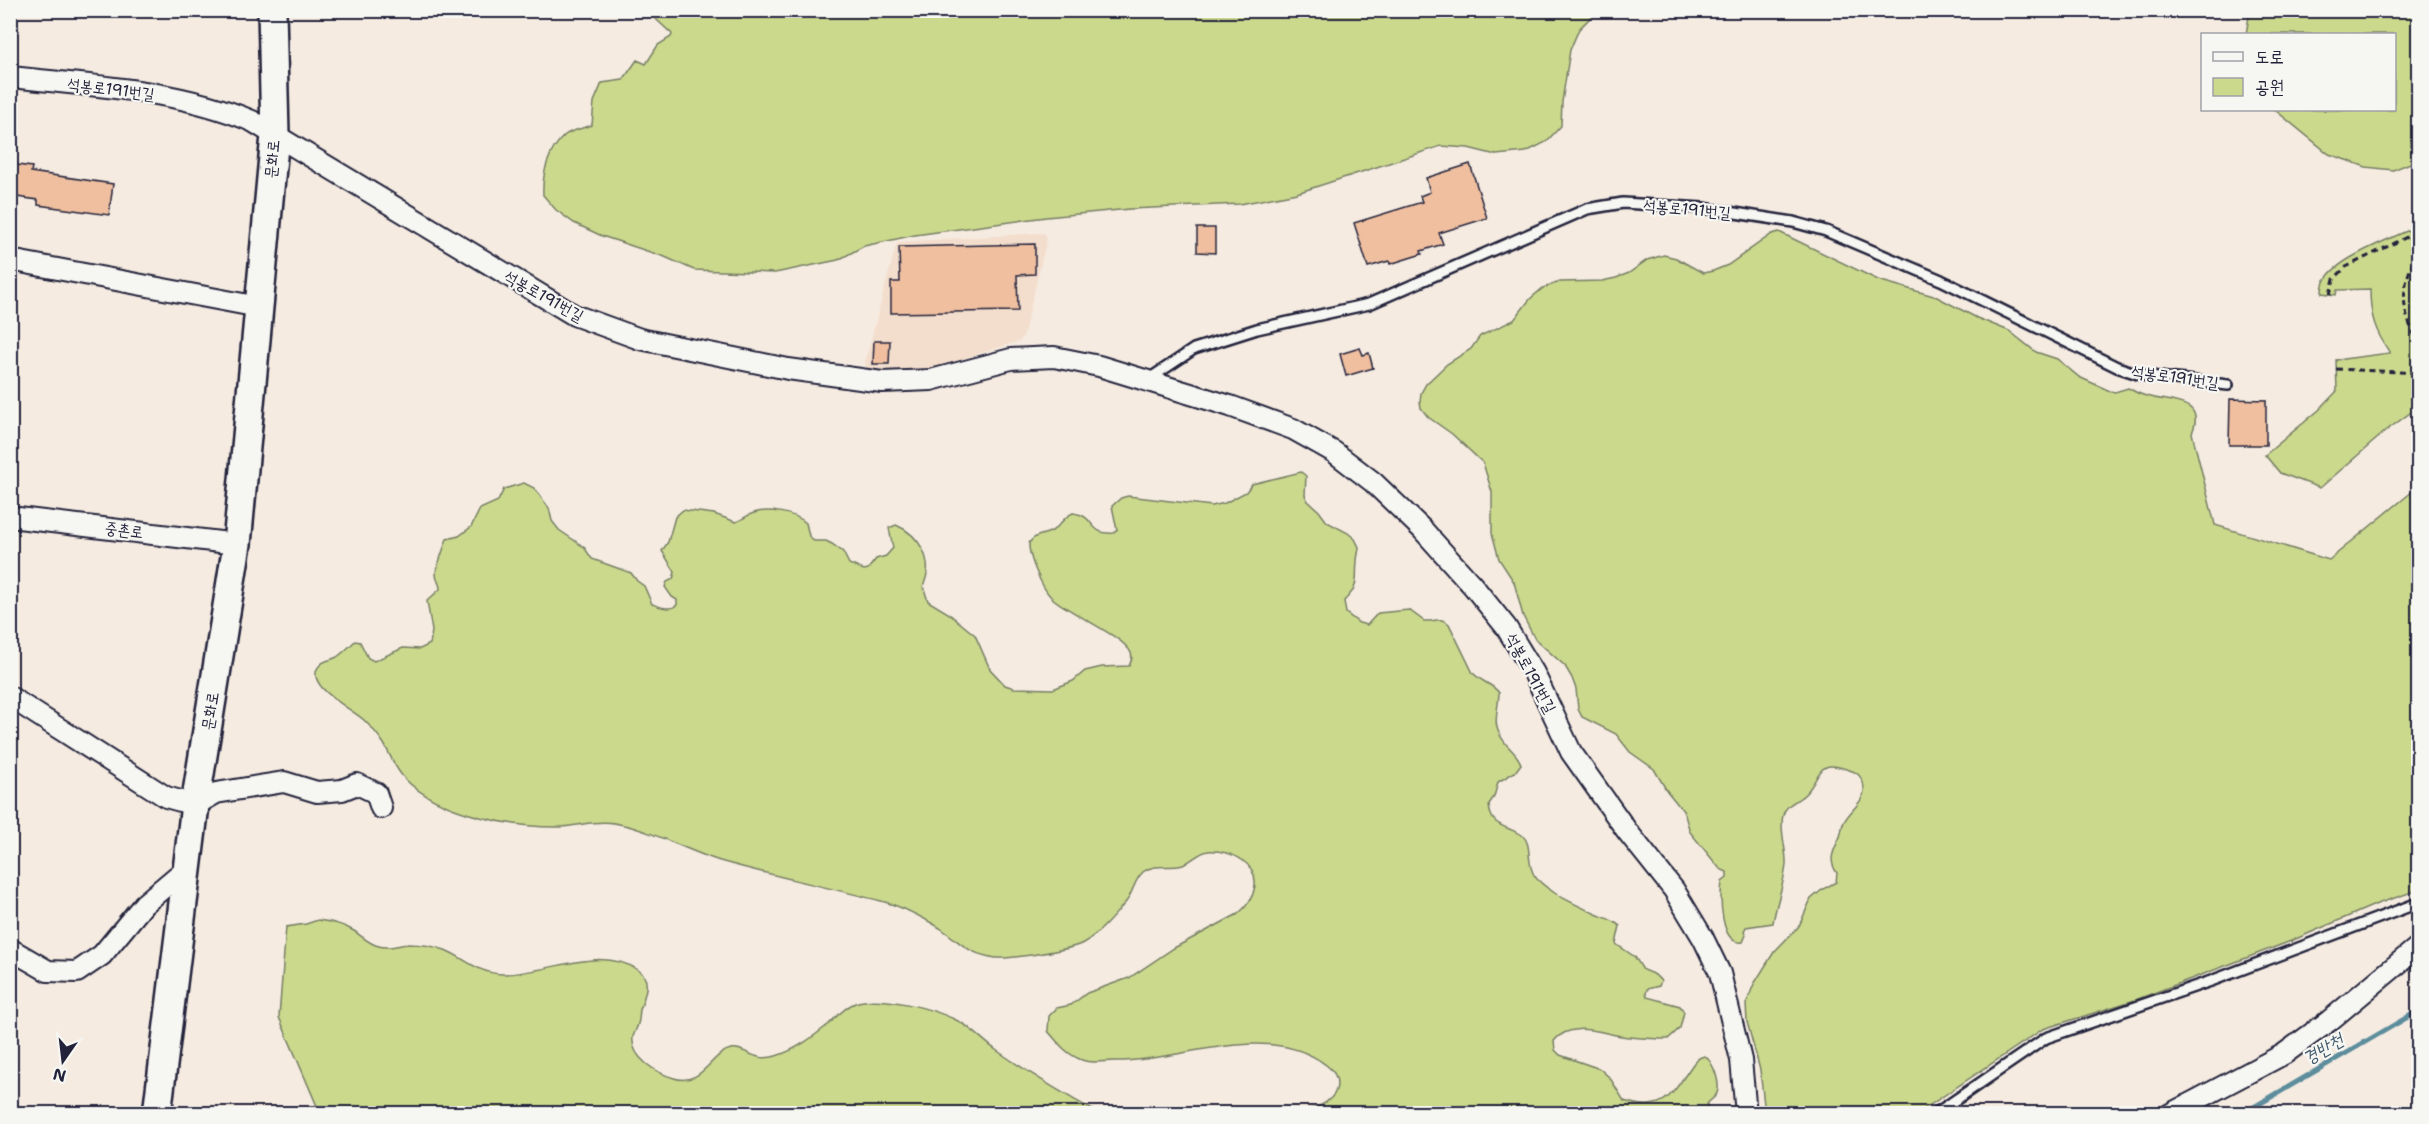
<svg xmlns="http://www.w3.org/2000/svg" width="2429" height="1124" font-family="'Shantell Sans','Poor Story',sans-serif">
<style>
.built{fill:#f3decd}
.green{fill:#cbd98d;stroke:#767e64;stroke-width:1.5}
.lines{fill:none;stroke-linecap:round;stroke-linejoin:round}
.stream{stroke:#5d8d9c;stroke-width:5}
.building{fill:#efbf9f;stroke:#22223b;stroke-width:1.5}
.service-casing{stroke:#22223b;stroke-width:14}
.minor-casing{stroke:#22223b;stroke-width:24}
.secondary-casing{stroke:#22223b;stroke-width:32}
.path{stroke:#22223b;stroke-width:3;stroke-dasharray:6 4.5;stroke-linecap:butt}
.service{stroke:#f6f6f2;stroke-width:9}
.minor{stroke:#f6f6f2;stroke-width:20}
.secondary{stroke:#f6f6f2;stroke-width:27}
.labels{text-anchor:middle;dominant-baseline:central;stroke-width:4.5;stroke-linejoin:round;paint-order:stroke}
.street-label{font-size:16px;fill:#22223b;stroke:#f6f6f2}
.water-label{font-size:18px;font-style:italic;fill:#3f586b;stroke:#f6f6f2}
</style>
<rect width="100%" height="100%" fill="#f5ebe1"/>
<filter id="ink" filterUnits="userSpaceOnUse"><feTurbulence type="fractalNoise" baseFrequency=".0167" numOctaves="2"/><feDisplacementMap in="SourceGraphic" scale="12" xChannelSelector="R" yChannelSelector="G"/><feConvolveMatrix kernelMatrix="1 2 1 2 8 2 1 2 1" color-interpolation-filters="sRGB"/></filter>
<g filter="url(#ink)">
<path class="built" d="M1040,233L1045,234L1047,238L1024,334L1020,341L927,370L885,371L866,368L865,362L896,246L899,242Z"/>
<path class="green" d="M647,11V10L1597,11L1579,29L1570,50L1562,102L1561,126L1546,142L1526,152L1496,155L1468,148L1441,146L1297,193L1240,204L1130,209L1046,217L915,235L864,246L838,260L775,273L694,270L665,257L602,236L574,223L556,210L543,195C542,174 548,150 565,135C572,130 584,128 592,125L594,102L602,83L623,80L637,60L646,64L658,45L671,37L672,34Z
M2250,11H2418V160L2393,170L2366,167L2329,154L2275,110H2394V34H2246Z
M2418,226V407L2387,430L2320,488L2280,473L2265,455L2319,410L2337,391L2336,360L2390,353C2375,331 2370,316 2370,289L2337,290L2336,295L2322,293C2322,287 2323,281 2328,276C2343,256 2395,237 2418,226Z
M1779,232L1878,280L1937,297L1977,318L2009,331L2036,352L2057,359L2079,377L2110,391L2115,392L2128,388C2133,391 2139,394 2146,396C2168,403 2207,398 2192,433L2215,525L2329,560L2418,487V890L2377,904L2291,941L2135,1000L2043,1029L1918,1113H1765L1760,1070L1747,1022L1746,1004L1754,984L1774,952L1799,926L1811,899L1823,889L1836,882L1837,873C1828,860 1833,852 1839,839C1842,834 1841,827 1844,822C1851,808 1872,798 1861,778C1858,772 1852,771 1846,769C1816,759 1822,776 1806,793C1799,801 1786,803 1783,815C1779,831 1787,849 1786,865C1784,884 1776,904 1773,923L1746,927L1744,931L1746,935L1743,942C1720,946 1720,897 1722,882L1727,878V872L1720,869L1690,832L1684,812L1667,791L1654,769L1630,752L1616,734L1582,717L1578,709L1576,689L1572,678L1565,666L1535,639L1523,616L1514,582L1499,559L1492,533V492L1483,463L1452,434L1428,417L1421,408L1420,401L1421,393L1426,384L1447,364L1471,349L1480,336L1514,320L1530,299L1543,288L1560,282L1602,281L1616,278L1629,273L1647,260L1664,255L1676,258L1703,273L1713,271L1728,265L1772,234Z
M1301,472L1306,476L1305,495L1308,501L1319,511L1327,522L1348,533L1355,539L1359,547C1359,551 1357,556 1357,561C1355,582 1360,585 1344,601L1346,613L1359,623L1367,625L1378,613L1409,610L1424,621C1434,622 1442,616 1449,624L1473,673C1481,682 1493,684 1499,693C1498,716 1490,724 1506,744C1512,751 1518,755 1521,764L1515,772L1498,782L1494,797L1489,804C1490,829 1508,825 1523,836C1533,845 1525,866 1537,879C1553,895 1575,904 1596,914C1605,918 1612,919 1620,926L1616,944L1635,957L1643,970L1655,975L1661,981L1659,986L1647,989L1646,994L1647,997L1680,1006L1684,1012L1680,1028L1668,1039C1656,1039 1642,1038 1630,1037C1607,1036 1572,1018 1554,1041L1555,1050L1560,1055L1600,1069L1610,1078L1624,1101C1663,1114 1671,1096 1691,1067C1695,1061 1698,1057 1705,1056C1713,1062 1721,1083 1717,1093C1716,1097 1710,1100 1707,1104L1708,1113H1297C1315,1110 1345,1099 1335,1075C1332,1068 1325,1064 1319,1060C1262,1023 1176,1062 1114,1061C1104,1061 1091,1064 1082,1060C1067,1055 1058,1043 1048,1031L1049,1016L1057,1008L1071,1005L1087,993L1129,978L1174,948L1238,914C1255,900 1264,875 1242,860C1234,854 1219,850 1208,851C1200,852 1191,861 1183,865C1169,869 1154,863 1143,872C1134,880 1133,893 1126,902C1113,917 1100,933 1083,943C1071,950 1010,959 996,958C967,954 962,943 940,928C922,917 901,906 881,901C827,887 773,876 720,861C684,850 650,829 614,823C596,820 578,826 561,827C514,828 439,814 405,779C395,769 391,756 384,744C379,736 372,728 365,721C353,709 299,684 321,664C325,660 332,660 337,657C343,653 349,647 355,641L360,642L368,658L374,661L403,648L420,649L430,644L432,631L427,601L440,589C440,583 436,580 436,574C436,570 445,544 447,539L459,536L471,527L480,509L498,501L504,489L524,483L534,488L549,508L552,521L559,530L584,547L592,559L631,573L637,581L644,586L652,604C661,607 670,611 677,605V600L672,597L665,587L667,582L673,579L675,572L662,551L668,542L675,517L683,510L714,514L736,522C742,520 747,515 754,513C767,508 796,513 806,523L809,536L814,541H826L832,544L843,552L849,564L864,570L868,569L876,559L886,556L893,548L889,528L896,525C920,535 935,562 923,586L928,601L948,613L975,635L990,669L1005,685L1014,688L1053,689L1073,681L1085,671L1102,667L1129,666C1131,662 1133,658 1131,653C1124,636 1068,613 1051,597C1042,588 1028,556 1029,543C1036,534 1041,536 1050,532C1059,528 1063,517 1073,513C1097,516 1087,535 1114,533L1117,530L1112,506L1121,498L1128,496L1212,506L1225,503L1246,492L1252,484Z
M318,920C331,922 343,924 354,931C362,936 369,944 379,946C388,949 398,945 407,944C419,944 434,946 445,950C465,958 477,973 502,974C546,975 598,944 638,970C653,980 644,996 640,1010C639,1014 640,1019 638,1024C637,1028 634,1033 633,1037C630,1058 657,1073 674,1078C702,1087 711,1053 731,1049C745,1046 753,1063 776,1056C796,1050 813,1037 829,1024C837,1016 845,1007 855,1003C880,994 935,1009 958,1021C972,1028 983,1041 996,1050C1029,1073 1063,1094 1098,1113H320L279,1017L286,927L306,924Z"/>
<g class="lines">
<path class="stream" d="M2242,1114L2418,1011"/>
</g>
<path class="building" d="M10,164L32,167L31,172L113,184L109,215L38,205V200L10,196Z
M1470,164L1487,218L1439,233L1443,244L1421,251L1422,254L1390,264L1389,261L1368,267L1354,223L1422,202L1420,196L1430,192L1426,178Z
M1197,228H1215V253L1197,252Z
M1035,244V274L1017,275L1018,311L891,313V282H900L899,247Z
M874,341H890L889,364H873Z
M1360,348L1363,355L1369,353L1373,368L1346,376L1340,354Z
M2230,399L2266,400V445H2229Z"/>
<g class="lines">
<defs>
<path id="service" d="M1149,379L1194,349L1257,329L1369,304L1587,209L1623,203L1703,208L1793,222L1826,231L1941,280L2117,367L2141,375L2228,385
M1935,1114L2046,1038L2211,981L2418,903"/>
<path id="minor" d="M10,77C92,86 176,89 252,121L574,315L640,339L788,369L882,382L931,380L1011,359L1054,357L1099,366L1230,406L1293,429L1334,452L1373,482L1422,529L1473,586L1506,627L1534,673L1571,752L1627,831L1674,890L1703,938L1720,973L1741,1060L1746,1114
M10,260L259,307
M10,517L237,544
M10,697L166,797L195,805L216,793L284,782L317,792L342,790L357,784L376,793L381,808
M10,949L48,971L77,972L102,955L144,904L188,867
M2170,1114L2284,1054L2329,1021L2418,947"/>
<path id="secondary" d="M157,1114L195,805L237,544L275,135L272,10"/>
</defs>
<use href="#service" class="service-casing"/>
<use href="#minor" class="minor-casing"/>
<use href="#secondary" class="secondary-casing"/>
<path class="path" d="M2418,251C2402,284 2398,308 2418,341
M2330,294L2334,279L2346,267L2415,233L2418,234
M2336,369L2418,373"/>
<use href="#service" class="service"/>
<use href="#minor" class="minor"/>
<use href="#secondary" class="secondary"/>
</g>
</g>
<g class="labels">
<g class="street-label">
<text transform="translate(111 89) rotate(7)">석봉로191번길</text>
<text transform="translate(272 159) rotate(-85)">문화로</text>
<text transform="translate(1687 209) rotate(5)">석봉로191번길</text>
<text transform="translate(544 296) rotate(29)">석봉로191번길</text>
<text transform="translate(2175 377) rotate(8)">석봉로191번길</text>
<text transform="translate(124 530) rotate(7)">중촌로</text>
<text transform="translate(1531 673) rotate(62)">석봉로191번길</text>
<text transform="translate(210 711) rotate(-81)">문화로</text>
</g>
<g class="water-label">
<text transform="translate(2323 1049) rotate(-30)">경반천</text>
</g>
</g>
<rect width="2429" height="1124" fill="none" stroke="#f6f6f2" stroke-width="36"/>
<rect x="18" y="18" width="2393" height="1088" fill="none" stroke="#22223b" stroke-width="2" filter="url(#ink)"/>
<rect x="2201" y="33" width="195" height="78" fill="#f6f6f2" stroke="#a1a1a9" stroke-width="1.5"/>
<rect x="2213" y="52" width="30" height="9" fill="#f6f6f2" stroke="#a1a1a9" stroke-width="1.5"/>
<text x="2255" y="63" font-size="18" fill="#22223b">도로</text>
<rect x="2213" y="78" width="30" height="18" fill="#cbd98d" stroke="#a1a1a9" stroke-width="1.5"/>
<text x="2255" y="93" font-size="18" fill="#22223b">공원</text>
<g transform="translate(63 1061) rotate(194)" stroke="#f6f6f2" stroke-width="4.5" paint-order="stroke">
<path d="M0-4.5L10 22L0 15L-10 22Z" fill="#22223b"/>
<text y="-9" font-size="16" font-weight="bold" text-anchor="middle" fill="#22223b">N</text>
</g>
</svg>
